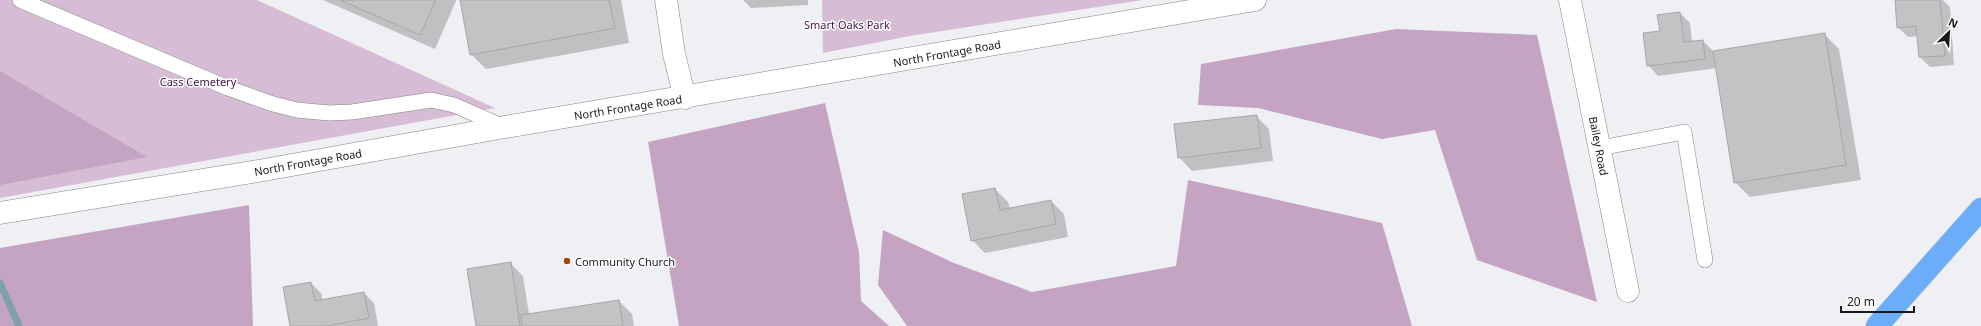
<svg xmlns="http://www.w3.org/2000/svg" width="1981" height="326" font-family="'Noto Sans',sans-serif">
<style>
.green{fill:#d6bcd4}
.forest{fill:#c5a4c3}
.shadow{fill:#0003}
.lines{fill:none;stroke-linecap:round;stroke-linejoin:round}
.stream{stroke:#7e9fae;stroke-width:7}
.building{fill:#c3c2c5;stroke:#a7a6a9}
.lane-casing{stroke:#848588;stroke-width:16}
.street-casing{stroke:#848588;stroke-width:23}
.highway-casing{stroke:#cdcdcd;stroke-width:23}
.lane{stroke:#fff;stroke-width:15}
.street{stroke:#fff;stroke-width:22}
.highway{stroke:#6badf8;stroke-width:22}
.poi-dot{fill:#a74408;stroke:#fdfdff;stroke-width:1.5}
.labels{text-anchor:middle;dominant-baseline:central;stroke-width:3;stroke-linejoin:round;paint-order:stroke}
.park-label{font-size:11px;fill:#421840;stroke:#fdfdff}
.street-label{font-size:11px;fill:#1a1a1b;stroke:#fdfdff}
.poi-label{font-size:11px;fill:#1a1a1b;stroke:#fdfdff;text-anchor:start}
</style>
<rect width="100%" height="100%" fill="#eff0f3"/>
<path class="green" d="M0,0H257L495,108L0,198Z
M822,0H1143L910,36L823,53Z"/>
<path class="forest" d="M1396,29L1537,35L1597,302L1477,260L1435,130L1382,139L1258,108L1198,105L1201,64Z
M0,71L147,157L0,185Z
M825,103L859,252L861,301L889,326H679L648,142Z
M1188,180L1382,223L1412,326H907L878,285L883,230L954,263L1032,292L1176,266Z
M249,205L253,326H0V248Z"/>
<path class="shadow" d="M323,0H456V1L435,49Z
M461,0H621L629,43L486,69L471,54Z
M743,0H808V5L751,8Z
M1903,0H1943L1950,7L1954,65L1930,67L1920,57L1918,36L1908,37L1898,27Z
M1680,13L1690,23L1692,42L1703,41L1714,52L1824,34L1839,49L1861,180L1750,197L1735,182L1717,68L1658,76L1648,65L1661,32Z
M1256,116L1269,129L1273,161L1192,171L1179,157Z
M995,189L1008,202L1010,209L1051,201L1064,214L1068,237L985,253L972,240Z
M510,263L523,276L529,314L619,301L632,314L634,326H477Z
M311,283L321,293L323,301L364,293L374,303L378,326H291Z"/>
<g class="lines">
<path class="stream" d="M0,283L19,326"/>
</g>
<path class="building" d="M340,0H436L420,35Z
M460,0H609L615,28L470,55Z
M1895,0H1940L1945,56L1919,57L1916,26L1897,28Z
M1680,12L1684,42L1703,40L1705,59L1647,66L1643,33L1660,31L1657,15Z
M1825,33L1846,165L1734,183L1713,51Z
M1257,115L1261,148L1178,158L1174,124Z
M995,188L1000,210L1051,200L1056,224L971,241L962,194Z
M511,262L520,326H476L467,269Z
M311,282L315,301L364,292L369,318L326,326H290L283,287Z
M619,300L623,326H522L521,315Z"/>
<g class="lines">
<defs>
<path id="lane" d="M20,0L228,88L273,104L297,110L329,113L352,112L431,100L454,105L504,127
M1600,148L1684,132L1705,260"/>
<path id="street" d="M666,0L674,54L685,98
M1570,0L1628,291
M0,213L258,171L505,127L1255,0"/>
<path id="highway" d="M1877,326L1981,209"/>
</defs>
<use href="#lane" class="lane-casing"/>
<use href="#street" class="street-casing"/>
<use href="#highway" class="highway-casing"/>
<use href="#lane" class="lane"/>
<use href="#street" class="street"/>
<use href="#highway" class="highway"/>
</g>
<circle class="poi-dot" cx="567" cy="261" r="4"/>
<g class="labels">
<g class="park-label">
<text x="847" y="24">Smart Oaks Park</text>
<text x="198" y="81">Cass Cemetery</text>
</g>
<g class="street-label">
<text transform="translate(947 53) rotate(-10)">North Frontage Road</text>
<text transform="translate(628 107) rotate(-9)">North Frontage Road</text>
<text transform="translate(1599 146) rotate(79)">Bailey Road</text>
<text transform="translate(308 162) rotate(-10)">North Frontage Road</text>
</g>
<g class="poi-label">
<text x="575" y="261">Community Church</text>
</g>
</g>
<g transform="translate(1949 32) rotate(25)" stroke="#fdfdff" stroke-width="3" paint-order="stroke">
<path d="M0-3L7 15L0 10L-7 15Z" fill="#1a1a1b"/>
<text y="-6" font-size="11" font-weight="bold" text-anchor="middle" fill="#1a1a1b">N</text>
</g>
<path d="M1841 306v6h73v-6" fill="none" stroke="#1a1a1b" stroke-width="2"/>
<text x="1847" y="306" font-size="12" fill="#1a1a1b" stroke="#fdfdff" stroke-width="3" paint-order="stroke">20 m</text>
</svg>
